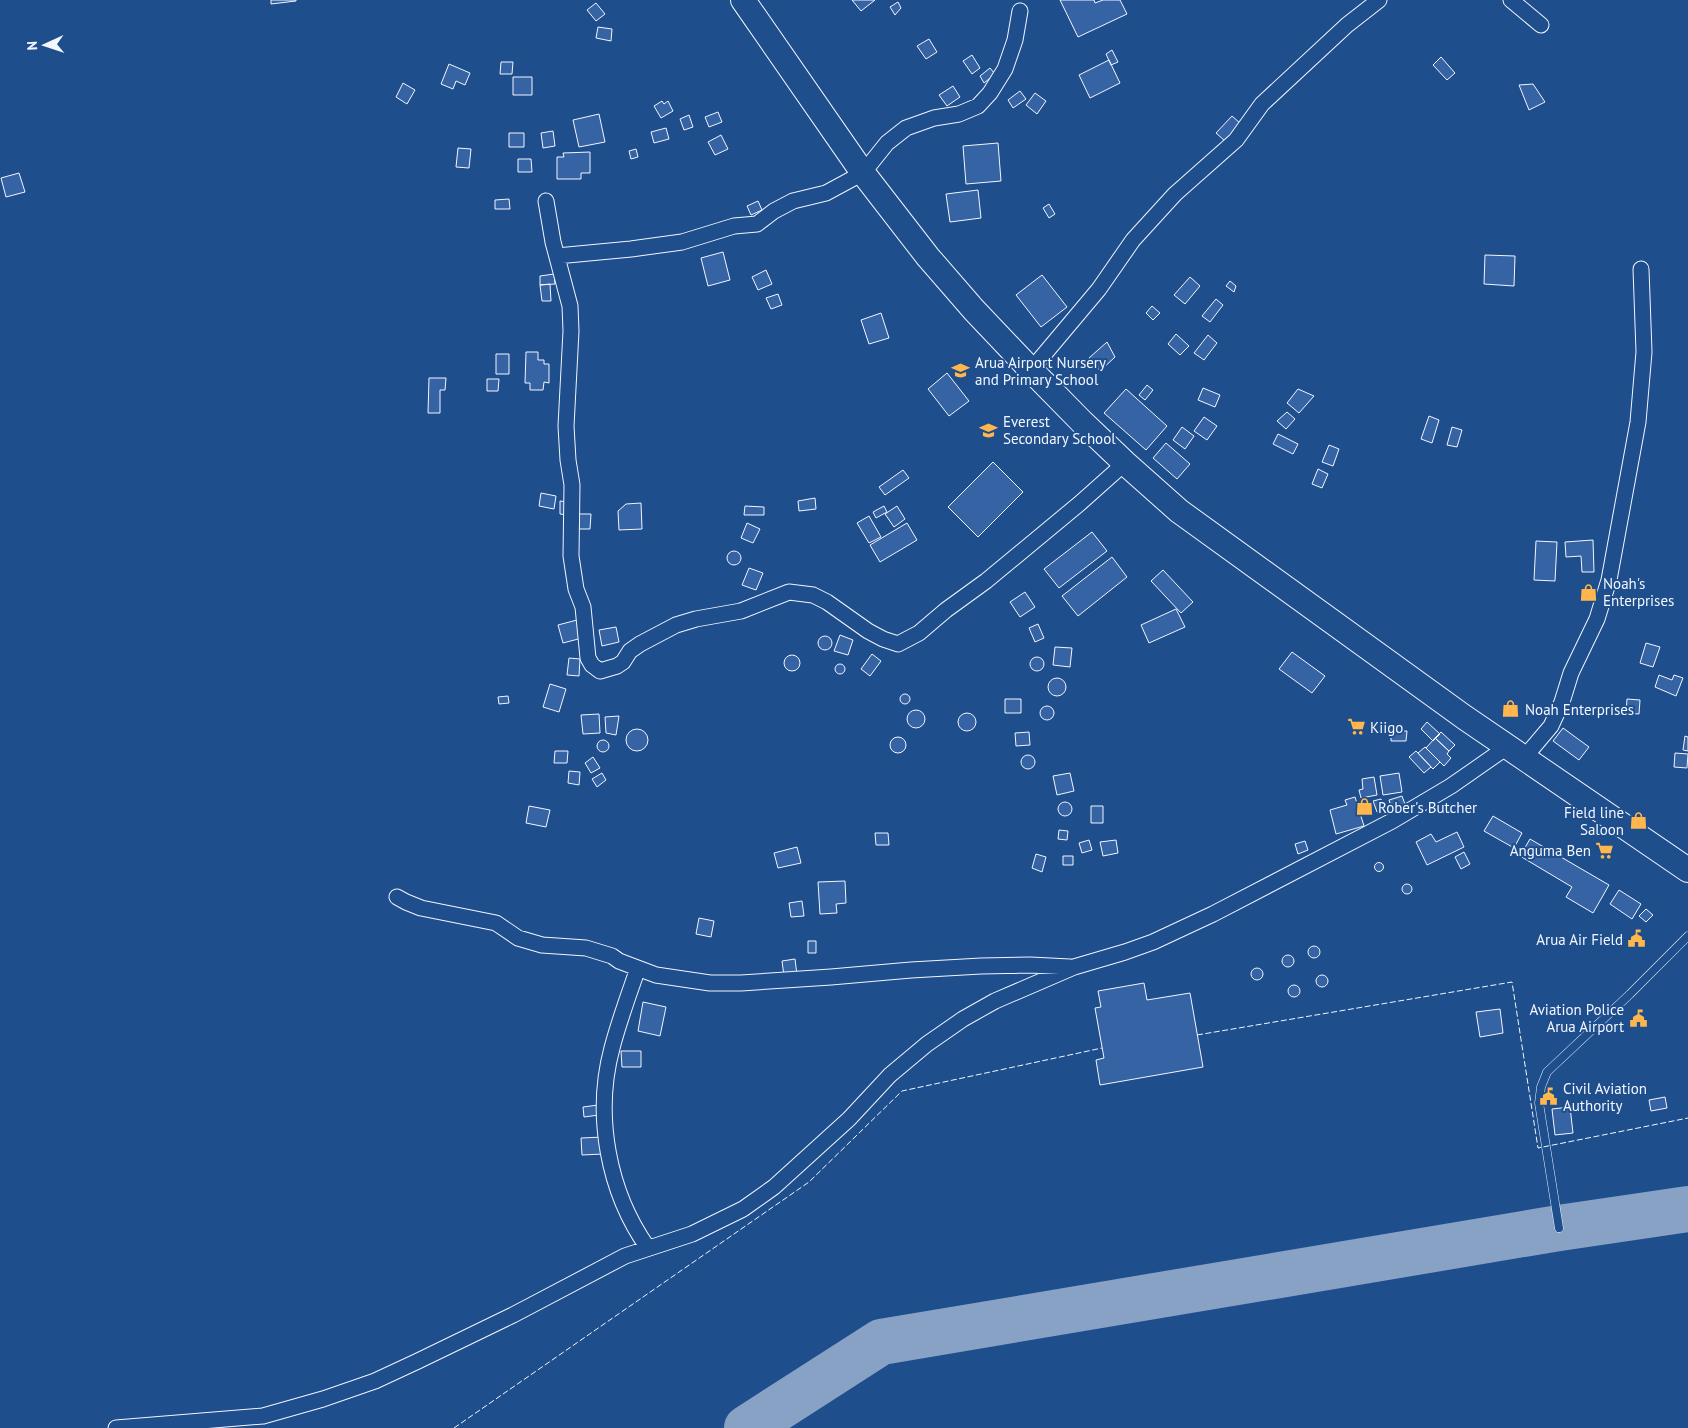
<svg xmlns="http://www.w3.org/2000/svg" width="1688" height="1428" font-family="'PT Sans',sans-serif">
<style>
.lines{fill:none;stroke-linecap:round;stroke-linejoin:round}
.taxiway{stroke:#88a2c6;stroke-width:46}
.building{fill:#3563a3;stroke:#f2f6ff}
.lane-casing{stroke:#f2f6ff;stroke-width:9}
.street-casing{stroke:#f2f6ff;stroke-width:17}
.primary-casing{stroke:#f2f6ff;stroke-width:26}
.lane{stroke:#1f4e8c;stroke-width:8}
.street{stroke:#1f4e8c;stroke-width:15}
.primary{stroke:#1f4e8c;stroke-width:24}
.fence{stroke:#f2f6ff;stroke-width:1;stroke-dasharray:6 2.5;stroke-linecap:butt}
.labels{text-anchor:middle;dominant-baseline:central;stroke-width:4;stroke-linejoin:round;paint-order:stroke}
.poi-label{font-size:15px;fill:#f2f6ff;stroke:#1f4e8c;text-anchor:start}
</style>
<rect width="100%" height="100%" fill="#1f4e8c"/>
<g class="lines">
<path class="taxiway" d="M747,1428L881,1342L1559,1228L1688,1209"/>
</g>
<path class="building" d="M271,0H296V1L271,4Z
M852,0H875L861,11Z
M1060,0H1094L1095,3L1103,0H1120L1127,14L1078,37Z
M898,2L901,8L895,15L890,7Z
M596,3L605,14L596,21L587,10Z
M598,27L612,29L611,41L596,38Z
M929,39L937,52L926,59L917,46Z
M1112,50L1118,62L1111,65L1106,54Z
M972,55L980,68L972,74L963,61Z
M1441,57L1455,73L1447,80L1433,65Z
M1109,60L1120,83L1090,98L1079,75Z
M501,62H513L512,74H500Z
M449,64L470,73L465,85L456,81L453,89L441,84Z
M990,68L995,74L984,83L980,76Z
M513,77H532V95H513Z
M403,83L415,90L407,104L396,97Z
M1533,84L1545,102L1529,110L1519,85Z
M953,86L960,97L947,106L939,95Z
M1020,91L1026,99L1013,108L1008,100Z
M1035,93L1046,101L1037,114L1026,105Z
M662,101L664,104L668,101L673,111L661,118L654,106Z
M718,112L722,122L709,127L705,117Z
M599,114L605,142L579,147L573,120Z
M689,115L693,127L684,130L680,119Z
M1232,116L1241,124L1225,141L1216,133Z
M666,128L669,139L654,143L651,132Z
M553,131L555,146L543,148L541,133Z
M509,133H524V147H509Z
M721,135L728,149L715,155L708,142Z
M998,143L1001,181L966,184L963,146Z
M458,148L471,149L469,168L456,167Z
M636,149L638,157L631,159L629,151Z
M590,152V173H581V179H557V157H564L563,153Z
M518,159H531L532,172H518Z
M19,173L25,192L6,197L1,178Z
M978,190L981,218L950,222L946,194Z
M509,199L510,209H495V200Z
M758,201L762,210L751,215L747,206Z
M1049,204L1055,214L1049,218L1043,208Z
M723,252L730,280L708,286L701,258Z
M1485,255L1515,256L1514,286L1484,284Z
M766,270L772,284L758,290L752,277Z
M554,274L555,284L540,285V276Z
M1042,275L1067,307L1041,327L1016,295Z
M1190,277L1200,286L1185,304L1174,295Z
M1230,281L1236,286L1234,292L1226,286Z
M550,284L551,301H542L540,285Z
M778,294L782,305L771,309L766,298Z
M1216,299L1223,305L1210,322L1202,316Z
M1152,306L1160,313L1153,320L1146,313Z
M881,313L889,338L869,344L861,320Z
M1176,334L1189,346L1180,355L1168,344Z
M1208,335L1217,343L1204,360L1194,353Z
M1107,342L1115,357L1100,371L1089,358Z
M526,352H538V360H544V364H549V383L544,382L543,390H530V383H525Z
M496,354H509V374H496Z
M947,373L969,401L949,416L928,389Z
M429,378H446L445,390H440V413H428Z
M487,379H499L498,391H487Z
M1147,385L1153,390L1145,400L1139,395Z
M1203,388L1220,395L1215,407L1198,400Z
M1126,389L1167,426L1146,450L1104,413Z
M1298,389L1314,396L1299,413L1287,403Z
M1287,412L1295,419L1286,429L1277,421Z
M1429,416L1439,420L1432,443L1421,439Z
M1204,417L1217,426L1207,440L1194,431Z
M1182,427L1194,436L1185,449L1173,440Z
M1452,427L1462,430L1457,447L1447,445Z
M1278,434L1298,444L1293,454L1273,444Z
M1166,443L1190,464L1177,479L1153,458Z
M1329,445L1339,449L1333,466L1322,462Z
M993,462L1023,492L978,537L948,507Z
M1318,469L1328,474L1322,488L1312,484Z
M903,470L909,478L885,495L879,487Z
M541,493L556,496L554,509L539,506Z
M815,498L816,509L799,511L798,501Z
M560,501L568,502L567,515L560,514Z
M641,503L642,529L619,530L618,511L626,504Z
M745,506L764,507V515H744Z
M884,506L887,512L876,518L873,512Z
M897,506L905,519L894,527L885,514Z
M579,514H591L590,529H579Z
M869,516L881,537L869,543L857,523Z
M747,523L760,529L753,543L741,538Z
M907,523L917,540L880,562L870,545Z
M1092,532L1107,551L1059,588L1044,569Z
M1593,540L1594,572H1582L1581,556L1566,557L1565,542Z
M1536,541L1557,542L1555,581L1534,580Z
M727 558a7 7 0 1 1 14 0a7 7 0 1 1-14 0Z
M1112,557L1127,577L1078,616L1062,596Z
M749,568L763,573L756,590L742,585Z
M1163,570L1193,602L1181,613L1151,581Z
M1025,592L1035,607L1020,617L1010,602Z
M1176,609L1185,627L1149,643L1141,625Z
M577,620L582,638L563,643L558,625Z
M1038,624L1044,638L1035,642L1029,628Z
M616,627L619,642L602,646L599,630Z
M840,635L853,640L848,655L834,651Z
M818 643a7 7 0 1 1 14 0a7 7 0 1 1-14 0Z
M1646,643L1660,647L1653,667L1640,663Z
M1055,647L1072,648L1070,667L1053,665Z
M1292,652L1325,676L1312,693L1279,669Z
M872,654L881,661L870,676L861,669Z
M784 663a8 8 0 1 1 16 0a8 8 0 1 1-16 0Z
M1030 664a7 7 0 1 1 14 0a7 7 0 1 1-14 0Z
M569,658L580,659L579,676L567,675Z
M835 669a5 5 0 1 1 10 0a5 5 0 1 1-10 0Z
M1659,675L1672,680L1674,675L1683,678L1676,696L1655,687Z
M1048 687a9 9 0 1 1 18 0a9 9 0 1 1-18 0Z
M550,684L566,689L559,712L543,707Z
M900 699a5 5 0 1 1 10 0a5 5 0 1 1-10 0Z
M508,696L509,703L499,704L498,697Z
M1005,699H1021V713H1005Z
M1627,699L1640,700L1639,714L1626,713Z
M1040 713a7 7 0 1 1 14 0a7 7 0 1 1-14 0Z
M907 719a9 9 0 1 1 18 0a9 9 0 1 1-18 0Z
M958 722a9 9 0 1 1 18 0a9 9 0 1 1-18 0Z
M599,714L600,733L583,734L581,715Z
M619,716L616,735L606,733L605,717Z
M1427,722L1440,734L1433,741L1421,729Z
M1563,728L1589,747L1579,760L1553,741Z
M626 740a11 11 0 1 1 22 0a11 11 0 1 1-22 0Z
M1391,731H1407L1406,741H1391Z
M1029,732L1030,745L1016,746L1015,733Z
M1441,732L1455,745L1449,751L1435,738Z
M1685,736L1688,737V751L1683,750Z
M890 745a8 8 0 1 1 16 0a8 8 0 1 1-16 0Z
M1435,738L1449,751L1447,754L1451,758L1444,766L1426,748Z
M597 746a6 6 0 1 1 12 0a6 6 0 1 1-12 0Z
M1425,747L1440,762L1433,769L1418,753Z
M555,751H568L567,763H554Z
M1416,751L1431,767L1424,773L1409,757Z
M1675,753L1688,754L1687,768L1674,767Z
M1021 762a7 7 0 1 1 14 0a7 7 0 1 1-14 0Z
M593,757L600,768L591,773L585,763Z
M569,771L580,772L579,785L568,783Z
M602,773L606,780L597,787L592,779Z
M1070,773L1074,791L1057,795L1053,776Z
M1399,773L1402,792L1383,795L1380,776Z
M1374,777L1377,795L1361,798L1359,790L1363,789L1362,779Z
M1402,796L1406,807L1393,812L1389,800Z
M1355,797L1364,826L1336,834L1330,810L1347,805L1345,800Z
M1381,799L1385,810L1377,812L1373,801Z
M1058 809a7 7 0 1 1 14 0a7 7 0 1 1-14 0Z
M529,806L550,810L546,827L526,823Z
M1091,806H1103V823H1091Z
M1493,816L1522,833L1514,848L1484,831Z
M1059,830L1068,831L1067,840L1058,839Z
M1457,832L1464,847L1427,865L1416,842L1431,834L1436,842Z
M875,833H888L889,845H876Z
M1530,839L1609,885L1593,913L1566,897L1572,887L1520,856Z
M1089,840L1092,850L1082,853L1079,843Z
M1116,840L1118,853L1103,856L1100,842Z
M1305,841L1308,850L1298,854L1295,844Z
M797,847L801,863L778,868L774,853Z
M1464,852L1470,864L1461,869L1455,857Z
M1036,854L1046,857L1042,872L1032,868Z
M1063,856H1073V865H1063Z
M1374.5 867a4.5 4.5 0 1 1 9 0a4.5 4.5 0 1 1-9 0Z
M845,881L846,903L836,904L837,913L820,914L818,882Z
M1402 889a5 5 0 1 1 10 0a5 5 0 1 1-10 0Z
M1619,890L1641,904L1632,919L1610,904Z
M802,901L804,916L791,917L789,903Z
M1646,909L1653,915L1646,922L1639,916Z
M699,918L714,921L711,937L696,934Z
M808,941H816V953H808Z
M1308 952a6 6 0 1 1 12 0a6 6 0 1 1-12 0Z
M1282 961a6 6 0 1 1 12 0a6 6 0 1 1-12 0Z
M795,959L797,975L784,976L782,961Z
M1251 974a6 6 0 1 1 12 0a6 6 0 1 1-12 0Z
M1316 981a6 6 0 1 1 12 0a6 6 0 1 1-12 0Z
M1144,983L1147,1000L1190,993L1203,1067L1100,1085L1096,1060L1104,1058L1095,1008L1101,1007L1098,991Z
M1288 991a6 6 0 1 1 12 0a6 6 0 1 1-12 0Z
M643,1002L666,1007L660,1036L638,1031Z
M1500,1009L1503,1033L1480,1037L1476,1012Z
M621,1051H641V1067H622Z
M1665,1097L1667,1108L1651,1111L1649,1100Z
M598,1105L599,1115L584,1117L583,1107Z
M1570,1107L1573,1133L1555,1135L1552,1109Z
M603,1137V1154L582,1155L581,1138Z"/>
<g class="lines">
<defs>
<path id="lane" d="M1559,1228L1539,1103L1541,1087L1547,1072L1630,994L1688,936"/>
<path id="street" d="M1511,0L1541,25
M546,201L553,242L570,306L571,331L566,426L568,460L572,485L571,556L576,589L583,607L588,658L592,665L600,671L617,666L623,662L630,651L640,644L676,625L696,619L741,611L789,592L813,595L827,602L868,631L883,639L898,644L919,633L946,610L986,581L1079,504L1125,463
M557,256L631,249L682,242L734,226L757,224L774,211L793,201L826,193L863,173L887,143L906,128L934,118L959,114L978,106L990,93L1005,69L1015,40L1020,11
M1031,370L1099,289L1133,240L1175,194L1236,140L1262,104L1347,25L1379,0
M1524,758L1551,726L1562,702L1571,673L1597,619L1609,580L1638,422L1644,352L1641,269
M397,897L406,902L421,908L496,923L518,938L542,945L586,948L612,956L619,961L656,975L710,983H741L831,977L911,970L981,966L1030,965L1070,967
M638,968C629,994 619,1021 612,1048C594,1115 608,1192 648,1248
M116,1428L263,1416L323,1399L375,1381L418,1361L513,1315L625,1256L692,1234L743,1209L774,1187L849,1119L890,1075L927,1044L963,1019L995,1001L1074,967L1125,952L1153,942L1213,914L1392,821L1451,786L1507,747"/>
<path id="primary" d="M743,0L863,173L928,257L974,310L1031,370L1082,422L1125,463L1179,511L1464,717L1688,870"/>
</defs>
<use href="#lane" class="lane-casing"/>
<use href="#street" class="street-casing"/>
<use href="#primary" class="primary-casing"/>
<use href="#lane" class="lane"/>
<use href="#street" class="street"/>
<use href="#primary" class="primary"/>
<path class="fence" d="M1197,1035L1512,982L1538,1148L1688,1118
M454,1428L809,1182L902,1091L1102,1048"/>
</g>
<defs>
<symbol id="school-bare" viewBox="-9 -9 18 18"><path d="M0-5L7-2L0 1L-7-2ZM-4 1L0 2.5L4 1V4Q0 6-4 4Z" fill="#ffb74d" stroke="#1f4e8c" stroke-width="2.5" paint-order="stroke"/></symbol>
<symbol id="shop-bare" viewBox="-9 -9 18 18"><path d="M-5-2.5h2.3a2.7 3.5 0 0 1 5.4 0H5L5.5 6h-11ZM-1.5-2.5h3a1.5 2.3 0 0 0-3 0Z" fill="#ffb74d" stroke="#1f4e8c" stroke-width="2.5" paint-order="stroke"/></symbol>
<symbol id="supermarket-bare" viewBox="-9 -9 18 18"><path d="M-6-5.5h2.5l.6 2H6L4.5 2H-2.5L-4.4-4H-6ZM-1.5 3.2a1.3 1.3 0 1 0 .1 0ZM3 3.2a1.3 1.3 0 1 0 .1 0Z" fill="#ffb74d" stroke="#1f4e8c" stroke-width="2.5" paint-order="stroke"/></symbol>
<symbol id="civic-bare" viewBox="-9 -9 18 18"><path d="M-.6-6.5H3V-4.5H.6V-3L4-1V1h2V6H-6V1h2V-1L-.6-3ZM-1.2 2.5V6h2.4V2.5Z" fill="#ffb74d" stroke="#1f4e8c" stroke-width="2.5" paint-order="stroke"/></symbol>
</defs>
<g fill-rule="evenodd">
<use href="#school-bare" x="948" y="358" width="25" height="25"/>
<use href="#school-bare" x="976" y="418" width="25" height="25"/>
<use href="#shop-bare" x="1576" y="580" width="25" height="25"/>
<use href="#shop-bare" x="1498" y="696" width="25" height="25"/>
<use href="#supermarket-bare" x="1344" y="714" width="25" height="25"/>
<use href="#shop-bare" x="1352" y="794" width="25" height="25"/>
<use href="#shop-bare" x="1626" y="808" width="25" height="25"/>
<use href="#supermarket-bare" x="1592" y="838" width="25" height="25"/>
<use href="#civic-bare" x="1624" y="926" width="25" height="25"/>
<use href="#civic-bare" x="1626" y="1006" width="25" height="25"/>
<use href="#civic-bare" x="1536" y="1084" width="25" height="25"/>
</g>
<g class="labels">
<g class="poi-label">
<text x="975" y="362">Arua Airport Nursery<tspan x="975" dy="17">and Primary School</tspan></text>
<text x="1003" y="421">Everest<tspan x="1003" dy="17">Secondary School</tspan></text>
<text x="1603" y="583">Noah's<tspan x="1603" dy="17">Enterprises</tspan></text>
<text x="1525" y="709">Noah Enterprises</text>
<text x="1370" y="727">Kiigo</text>
<text x="1378" y="807">Rober's Butcher</text>
<text x="1624" y="812" text-anchor="end">Field line<tspan x="1624" dy="17">Saloon</tspan></text>
<text x="1591" y="850" text-anchor="end">Anguma Ben</text>
<text x="1623" y="939" text-anchor="end">Arua Air Field</text>
<text x="1624" y="1009" text-anchor="end">Aviation Police<tspan x="1624" dy="17">Arua Airport</tspan></text>
<text x="1563" y="1088">Civil Aviation<tspan x="1563" dy="17">Authority</tspan></text>
</g>
</g>
<g transform="translate(45 45) rotate(267)" stroke="#1f4e8c" stroke-width="4" paint-order="stroke">
<path d="M0-4L9 19L0 12L-9 19Z" fill="#f2f6ff"/>
<text y="-8" font-size="14" font-weight="bold" text-anchor="middle" fill="#f2f6ff">N</text>
</g>
</svg>
